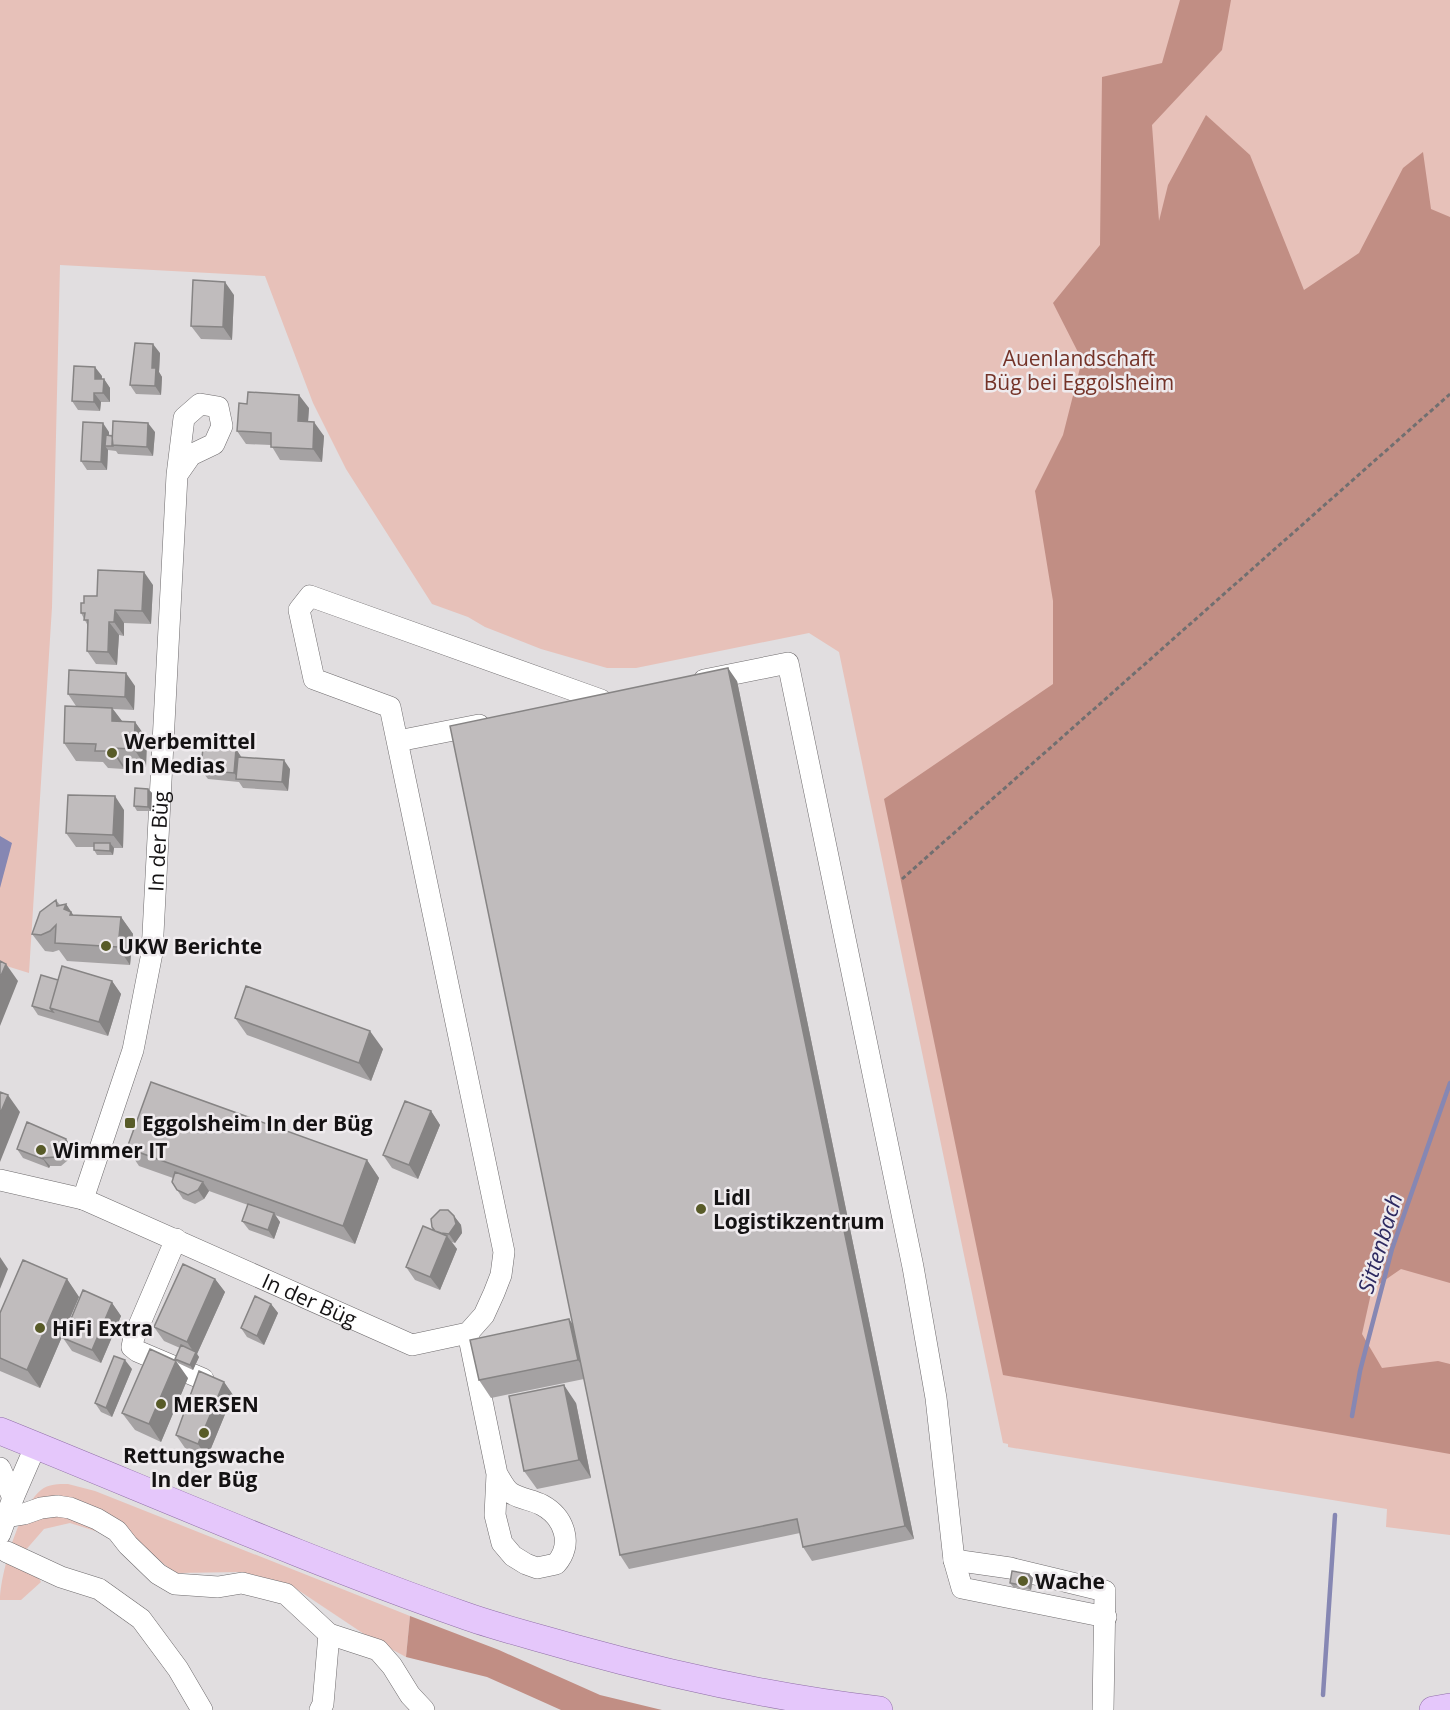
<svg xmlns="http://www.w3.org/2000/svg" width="1450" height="1710" font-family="'Open Sans',sans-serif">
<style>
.green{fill:#e7c1b9}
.forest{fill:#c18e84}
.water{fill:#8687b3}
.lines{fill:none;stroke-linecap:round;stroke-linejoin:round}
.stream{stroke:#8687b3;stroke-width:4.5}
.minor-casing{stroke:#6e6b6d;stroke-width:22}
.major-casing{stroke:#9170a8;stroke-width:28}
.path{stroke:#716f70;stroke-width:3;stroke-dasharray:4.5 3;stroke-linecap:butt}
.minor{stroke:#fff;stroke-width:21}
.major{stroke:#e5c7fb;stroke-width:27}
.wall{fill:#a5a2a3}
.shaded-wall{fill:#868484}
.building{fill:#c0bcbd;stroke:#868484;stroke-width:1.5}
.poi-dot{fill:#585b28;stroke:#efebee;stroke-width:2}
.labels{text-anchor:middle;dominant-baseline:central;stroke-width:5;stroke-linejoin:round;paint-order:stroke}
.park-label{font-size:21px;fill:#743328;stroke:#efebee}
.poi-label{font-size:21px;font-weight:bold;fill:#141213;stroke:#efebee;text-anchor:start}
.street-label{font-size:21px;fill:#141213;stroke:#efebee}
.water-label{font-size:22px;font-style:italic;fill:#2e2a61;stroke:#efebee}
</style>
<rect width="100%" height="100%" fill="#e1dee0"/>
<path class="green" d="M0,0H1450V1535L1386,1527L1387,1509L1008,1447V1444L1003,1443L839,652L809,633L636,668H607L541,649L485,627L468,617L432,604L346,469L313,403L265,276L60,265L52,607L29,973L0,964Z
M68,1484L95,1491L410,1616L406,1657L367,1636L289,1584L242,1572L175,1573L129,1536H111L70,1523L44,1529L24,1552L41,1582L21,1600H0C0,1574 20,1506 41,1490C48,1484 59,1484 68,1484Z"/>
<path class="forest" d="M1180,0H1231L1222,50L1152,125L1159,221L1168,185L1206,115L1250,155L1304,290L1359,253L1403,168L1423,152L1431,209L1450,217V1283L1401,1269L1372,1289L1362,1334L1382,1368L1438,1361L1450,1364V1454L1003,1375L884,799L1053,684V601L1035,491L1063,435L1082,360L1053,303L1100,245L1102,77L1162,63Z
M410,1616L499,1650L600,1695L662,1710H561L487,1677L406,1657Z"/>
<path class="water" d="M0,836L12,843L0,888Z"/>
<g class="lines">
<path class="stream" d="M1352,1416L1360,1371L1392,1249L1450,1083
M1323,1695L1335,1515"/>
<defs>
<g id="minor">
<path d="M704,680L788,663L913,1267L936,1398L954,1560L962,1588L1106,1617"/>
<path d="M398,741L479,725"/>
<path id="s1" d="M0,1180L83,1199L412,1345L468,1333L484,1315L494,1293L501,1275L504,1252L390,707L314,679L299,610L310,596L601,700"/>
<path id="s2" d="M83,1199L133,1050L152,953L177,475L184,418L200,404L218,407L222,426L214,444L191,455L177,475"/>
<path d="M176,1239L134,1337L132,1347L137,1351L203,1379"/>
<path d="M468,1333L497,1474L495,1515L502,1543L513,1556L526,1564L537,1568L556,1564C574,1544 564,1517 542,1505C533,1500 520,1499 511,1493C505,1489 501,1480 497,1474"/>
<path d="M0,1468L13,1498"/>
<path d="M0,1518L24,1514L41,1508L57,1506L70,1508L97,1519L117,1531L128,1545L158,1574L175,1584L218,1587L242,1583L286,1594L329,1634L378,1650L392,1666L410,1695L424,1710"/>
<path d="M0,1534L13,1498L36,1445"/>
<path d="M7,1552L61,1577L99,1589L141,1619L178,1669L202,1710"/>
<path d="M954,1560L1010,1568L1105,1591L1103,1710"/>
<path d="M320,1710L323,1704L329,1634"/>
</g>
<path id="major" d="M0,1431C154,1493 306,1560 463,1615C499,1628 537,1637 574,1648C675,1676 776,1698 879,1710
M1433,1710L1450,1707"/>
</defs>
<use href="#minor" class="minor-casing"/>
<use href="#major" class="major-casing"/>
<path class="path" d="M902,879L1450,394"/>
<use href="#minor" class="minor"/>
<use href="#major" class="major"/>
</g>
<path class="wall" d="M234,295L232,340L201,339L191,326Z
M160,353L159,372L162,377L161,395L136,394L130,385Z
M102,376V379H104L110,388V402H101L100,411L78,410L72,401Z
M309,408L308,422L324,436L322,462L280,460L271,445L246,444L237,431Z
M109,432V435L155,432L153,456L118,454L116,451L108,450L107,470H87L81,461Z
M153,585L151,624L124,623V636L119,635L117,665L96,664L87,651L88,626L81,613L84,603L97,596Z
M737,681L914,1539L812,1561L803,1547L800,1533L629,1569L620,1555L584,1379L491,1398L479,1380L573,1324Z
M135,686L134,710L113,709L122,721L135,722L147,739L146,767L124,766V769L108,768L103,762L76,761L64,743L76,706L68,694Z
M236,749L241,757L290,769L288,791L243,788L239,782L208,779L201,770Z
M148,789L152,793L151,811H137L134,806Z
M124,810L123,848H114L113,855H97L94,850V847H76L66,833Z
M56,900L60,905L66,904L73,915L121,917L133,934L130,965L67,961L59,950L53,952L45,951L32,934Z
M58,980L112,981L121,994L108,1036L38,1015L32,1006Z
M235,1018L383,1049L371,1081L247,1035Z
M431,1111L440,1125L418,1179L392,1168L383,1155Z
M73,1148L67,1161L61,1166H50L49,1168L23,1158L17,1149Z
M127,1148L367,1160L379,1178L355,1244L275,1215L280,1222L274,1239L249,1230L242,1221L248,1205L209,1191L204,1199L195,1204L183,1199L172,1182L173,1178L139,1166Z
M454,1216L461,1225L462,1233L455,1243L452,1242L457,1249L440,1290L415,1280L406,1267L434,1230Z
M67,1279L79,1297L40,1388L0,1371V1313Z
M215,1279L225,1292L197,1354L199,1357L193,1370L178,1363L175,1359L180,1348L164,1341L154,1327Z
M112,1303L121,1316L101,1363L72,1351L63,1338Z
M271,1304L278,1313L264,1345L247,1337L241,1328Z
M132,1369L112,1417L101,1412L95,1403Z
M188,1378L161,1442L135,1430L122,1413Z
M224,1382L233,1395L207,1458L185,1448L176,1435Z
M576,1403L591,1478L537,1489L524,1471Z
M1029,1574L1033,1578L1031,1590L1013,1587L1010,1583Z"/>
<path class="shaded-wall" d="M225,282L234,295L232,340L223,327Z
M153,344L160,353L159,372L162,377L161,395L155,386L152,368Z
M95,367L102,376L101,388L95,379Z
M104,379L110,388V402L103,393Z
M94,393L101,402L100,411L94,402Z
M299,395L309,408L307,435L298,421Z
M314,422L324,436L322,462L313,449Z
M103,423L109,432V446H105L108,450L107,470L101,462Z
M148,423L155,432L153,456L147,447Z
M144,572L153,585L151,624L142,611Z
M115,610L124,623V636L114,622Z
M109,622L119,635L117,665L108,652Z
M728,668L737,681L914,1539L905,1526Z
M126,673L135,686L134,710L125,697Z
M112,708L125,725L112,721Z
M135,722L147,739L146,767L134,749Z
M112,748L124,766V769L112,751Z
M236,749L242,758L239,779L234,773Z
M284,760L290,769L288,791L282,782Z
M148,789L152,793L151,811L148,807Z
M115,796L124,810L123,848L113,835Z
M110,843L114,848L113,855L110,851Z
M66,904L78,922L64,909Z
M121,917L133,934L130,965L118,947Z
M6,964L18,981L0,1026V978Z
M112,981L121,994L108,1036L99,1022Z
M370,1031L383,1049L371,1081L359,1063Z
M8,1095L20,1112L0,1162V1114Z
M431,1111L440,1125L418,1179L409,1165Z
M66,1139L73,1148L67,1161L61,1152Z
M43,1158L50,1166L49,1168L43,1159Z
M367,1160L379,1178L355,1244L343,1226Z
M203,1182L209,1191L204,1199L198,1190Z
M274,1213L280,1222L274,1239L268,1230Z
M454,1216L461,1225L462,1233L455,1243L449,1234Z
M447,1236L457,1249L440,1290L430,1277Z
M0,1257L8,1269L0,1289Z
M67,1279L79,1297L40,1388L27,1370Z
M215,1279L225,1292L197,1354L199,1357L193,1370L190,1365L195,1354L187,1342Z
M112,1303L121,1316L101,1363L92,1350Z
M271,1304L278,1313L264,1345L257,1336Z
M569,1319L582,1337L590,1377L578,1360Z
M125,1360L132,1369L112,1417L106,1408Z
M176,1361L188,1378L161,1442L149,1424Z
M224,1382L233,1395L207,1458L198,1444Z
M564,1385L576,1403L591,1478L579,1460Z
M1029,1574L1033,1578L1031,1590L1027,1586Z"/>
<path class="building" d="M193,280L225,282L223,327L191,326Z
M135,343L153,344L152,368H156L155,386L130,385Z
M74,366L95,367V379H104L103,393H94V402L72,401Z
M248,392L299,395L298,421L314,422L313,449L271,447V433L237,431L239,403L247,404Z
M113,421L148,423L147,447L112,445Z
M83,422L103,423L101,462L81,461Z
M106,435L112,436L113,446H105Z
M98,570L144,572L142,611L115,610L114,622H109L108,652L87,651L88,620H84L85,613H81V603H84V596H97Z
M728,668L905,1526L803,1547L797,1519L620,1555L450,726Z
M69,670L126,673L125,697L68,694Z
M65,706L112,708V721L135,722L134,749L112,748V751H95L96,744L64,743Z
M203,747L236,749L234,773L201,770Z
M238,757L284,760L282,782L236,779Z
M135,788L148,789V807L134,806Z
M68,795L115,796L113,835L66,833Z
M94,843H110V851L94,850Z
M56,900L57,906L66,904L64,909L71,912L70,915L121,917L118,947L55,943L56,925L50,931L41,935L32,934L40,912Z
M0,961L6,964L0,978Z
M62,966L112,981L99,1022L50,1008Z
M41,975L58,980L50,1008L53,1012L32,1006Z
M246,986L370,1031L359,1063L235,1018Z
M151,1082L367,1160L343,1226L127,1148Z
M0,1092L8,1095L0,1114Z
M405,1101L431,1111L409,1165L383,1155Z
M27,1122L66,1139L61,1152L55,1157L43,1158V1159L17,1149Z
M175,1172L203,1182L198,1190L188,1195L177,1190L172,1182Z
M248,1204L274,1213L268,1230L242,1221Z
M440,1210H448L454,1216L456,1224L449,1234L441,1233L435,1231L432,1227L431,1219Z
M423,1226L447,1236L430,1277L406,1267Z
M23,1260L67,1279L27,1370L0,1358V1313Z
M183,1264L215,1279L187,1342L154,1327Z
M83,1290L112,1303L92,1350L63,1338Z
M255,1296L271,1304L257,1336L241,1328Z
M569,1319L578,1360L479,1380L470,1340Z
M181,1345L196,1352L190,1365L175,1359Z
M150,1349L176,1361L149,1424L122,1413Z
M114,1356L125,1360L106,1408L95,1403Z
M199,1371L224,1382L198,1444L176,1435Z
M564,1385L579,1460L524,1471L509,1396Z
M1012,1571L1029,1574L1027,1586L1010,1583Z"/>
<g class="poi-dot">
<circle cx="112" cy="753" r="6"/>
<circle cx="106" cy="946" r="6"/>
<rect x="124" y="1117" width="12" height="12" rx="3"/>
<circle cx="41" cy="1150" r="6"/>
<circle cx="701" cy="1209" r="6"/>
<circle cx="40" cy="1328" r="6"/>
<circle cx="161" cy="1404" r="6"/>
<circle cx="204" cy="1433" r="6"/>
<circle cx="1023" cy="1581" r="6"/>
</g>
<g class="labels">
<g class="park-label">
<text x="1079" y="358">Auenlandschaft<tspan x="1079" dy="24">Büg bei Eggolsheim</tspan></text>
</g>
<g class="poi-label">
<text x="124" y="741">Werbemittel<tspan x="124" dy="24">In Medias</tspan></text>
<text x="118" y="946">UKW Berichte</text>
<text x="142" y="1123">Eggolsheim In der Büg</text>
<text x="53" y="1150">Wimmer IT</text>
<text x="713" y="1197">Lidl<tspan x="713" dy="24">Logistikzentrum</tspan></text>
<text x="52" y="1328">HiFi Extra</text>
<text x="173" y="1404">MERSEN</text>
<text x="204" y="1455" text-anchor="middle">Rettungswache<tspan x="204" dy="24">In der Büg</tspan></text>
<text x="1035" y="1581">Wache</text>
</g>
<g class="street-label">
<text stroke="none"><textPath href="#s2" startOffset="368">In der Büg</textPath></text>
<text stroke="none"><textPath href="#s1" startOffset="333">In der Büg</textPath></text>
</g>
<g class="water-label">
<text transform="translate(1379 1243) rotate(-73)">Sittenbach</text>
</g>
</g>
</svg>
